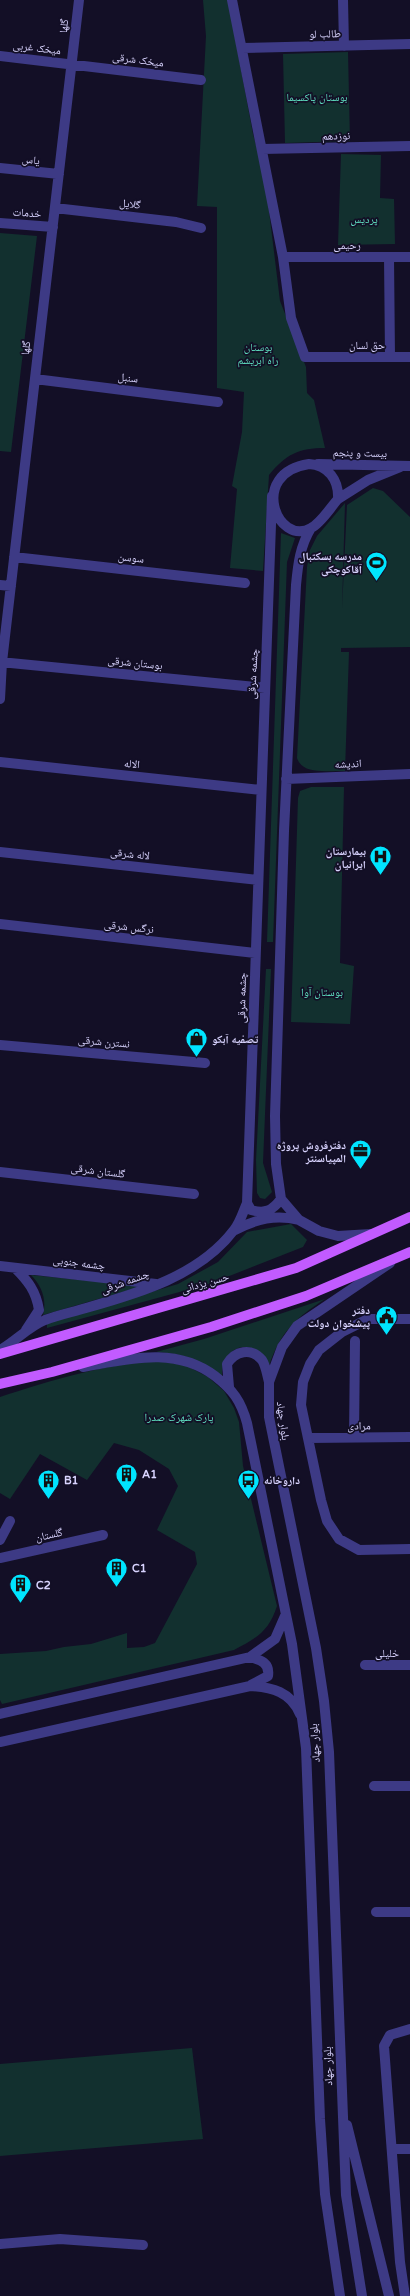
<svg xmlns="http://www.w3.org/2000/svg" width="410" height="2296" font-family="'Varela Round','Noto Naskh Arabic',sans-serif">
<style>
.green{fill:#12302f}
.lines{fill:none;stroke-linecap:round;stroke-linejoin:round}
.minor{stroke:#3d3a85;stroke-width:10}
.major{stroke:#c25bff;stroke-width:10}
.labels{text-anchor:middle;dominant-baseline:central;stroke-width:3.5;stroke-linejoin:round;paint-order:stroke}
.street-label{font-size:11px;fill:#d9d4ff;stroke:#130f26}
.park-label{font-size:11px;fill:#5fe0c0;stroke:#130f26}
.poi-label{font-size:11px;font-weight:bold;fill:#d9d4ff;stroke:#130f26;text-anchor:start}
</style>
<rect width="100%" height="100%" fill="#130f26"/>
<path class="green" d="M203,0H228L253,134L265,178L280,301L306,367L307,393L314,400L325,448C299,448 286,454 269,475L263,571L230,568L237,489L232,486L242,432L244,392L217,388V207L197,206L206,36Z
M348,52L350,141L285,143L283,54Z
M341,154L381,155L380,198L394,199L395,244L338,245Z
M0,233L37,236L11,452L0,451Z
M373,488L383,491L410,517V647L341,648V652H349L345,771C330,770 303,776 297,758L307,567L310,550L317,536L345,503L342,609L347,505Z
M281,533L295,538L287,562L273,942H267Z
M311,787H344L340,963L354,966L350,1024L291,1022L298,798L300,791Z
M266,969H271L263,1163L272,1192L265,1199L260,1198L257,1193L256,1160Z
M291,1224L307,1240L303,1247L209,1284L47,1328V1323L178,1284L218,1262L247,1232Z
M31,1275L143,1286L43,1315C47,1300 42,1286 31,1275Z
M325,1299C296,1318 280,1332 269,1366C255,1335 221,1344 222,1377C203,1360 181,1353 156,1352L204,1339Z
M162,1361L187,1366L208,1377L224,1391L234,1408L239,1422L243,1466L277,1606C269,1631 257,1638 234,1650L2,1704L0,1700V1654L46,1651L64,1647L91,1644L127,1633V1648L144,1647L155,1643L197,1564L195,1552L157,1530L178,1486L169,1469L139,1450L114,1443L87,1480L40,1454L10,1499L0,1493V1397C52,1380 107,1363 162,1361Z
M192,2048L203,2139L0,2156V2064Z"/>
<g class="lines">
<path class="minor" d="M232,0L283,257L291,318L305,357H410
M343,0L344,46
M242,48L410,44
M0,56L201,80
M262,149L410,146
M0,168L59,174
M55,208L176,222L201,228
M0,223L53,227
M283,257H410
M389,257L390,357
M35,379L218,402
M309,464C328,465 339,480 338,499C330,508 321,523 311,528C277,547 248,473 309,464Z
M318,464L410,466
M338,499L368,480L400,467
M311,528C300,546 298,564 296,585L284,831L275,1116L276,1164L281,1199L299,1220L319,1231L338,1236L371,1234
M14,557L245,583
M0,585L11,586
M0,662L265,688
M0,699L2,662L79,0
M0,762L261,790
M286,779L410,774
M0,852L258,880
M0,924L255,953
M0,1045L205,1063
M0,1172L194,1194
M247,1203L251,1210C265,1214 272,1211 281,1199
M235,1230C256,1219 276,1214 299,1220
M0,1266L156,1284
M15,1268C28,1281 36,1291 39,1310L26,1330
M410,1319H368L342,1332L319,1350L310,1364L303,1382L301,1405L321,1500L327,1521L339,1539L359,1550L410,1549
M0,1350C16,1341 28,1327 45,1320C58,1315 73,1312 86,1308C139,1293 199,1276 234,1230C240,1223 243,1212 247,1203L272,496
M83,1367C129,1359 175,1346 215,1376C233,1390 241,1401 247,1423L292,1644L306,1748L320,2119L325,2194L340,2296
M229,1387L227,1364C235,1351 251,1347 262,1360C266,1366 267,1375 269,1382
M308,1438L410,1437
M354,1438L355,1341
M0,1540L10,1521
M0,1558L103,1535
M250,1657C261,1660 270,1663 268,1676L251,1685
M365,1665H410
M0,1714L250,1657L275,1639L285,1616
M0,1742L250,1686C272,1687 291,1692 300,1714
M374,1786H410
M376,1912H410
M347,2125L389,2296
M392,2149H410
M0,2244L60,2239L143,2245
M362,2296L346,2195L329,1752L324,1701L316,1648L269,1417V1382L282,1347L297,1326L390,1263
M405,2296L400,2262L384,2046L390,2035L410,2029"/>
<path class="major" d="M0,1354L296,1268L410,1217
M0,1384L52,1372L211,1327L306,1296L410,1252"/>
</g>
<defs>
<symbol id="stadium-pin" viewBox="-11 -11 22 30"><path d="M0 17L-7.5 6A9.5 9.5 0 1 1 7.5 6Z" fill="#00e5ff" stroke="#130f26"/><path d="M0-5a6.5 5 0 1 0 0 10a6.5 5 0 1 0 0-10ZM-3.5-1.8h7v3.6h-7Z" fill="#111"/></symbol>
<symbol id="hospital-pin" viewBox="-11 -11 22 30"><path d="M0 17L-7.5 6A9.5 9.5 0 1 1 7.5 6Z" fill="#00e5ff" stroke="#130f26"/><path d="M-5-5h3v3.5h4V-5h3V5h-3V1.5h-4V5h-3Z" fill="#111"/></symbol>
<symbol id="shop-pin" viewBox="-11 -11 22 30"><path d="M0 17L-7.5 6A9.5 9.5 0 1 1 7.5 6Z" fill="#00e5ff" stroke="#130f26"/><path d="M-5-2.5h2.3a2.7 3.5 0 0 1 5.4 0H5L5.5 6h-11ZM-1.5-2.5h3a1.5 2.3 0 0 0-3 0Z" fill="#111"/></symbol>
<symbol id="office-pin" viewBox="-11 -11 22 30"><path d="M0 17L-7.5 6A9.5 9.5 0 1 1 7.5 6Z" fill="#00e5ff" stroke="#130f26"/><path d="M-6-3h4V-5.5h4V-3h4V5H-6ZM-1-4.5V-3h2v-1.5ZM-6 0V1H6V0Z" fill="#111"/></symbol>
<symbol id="civic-pin" viewBox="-11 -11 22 30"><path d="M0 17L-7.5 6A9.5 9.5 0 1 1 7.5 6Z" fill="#00e5ff" stroke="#130f26"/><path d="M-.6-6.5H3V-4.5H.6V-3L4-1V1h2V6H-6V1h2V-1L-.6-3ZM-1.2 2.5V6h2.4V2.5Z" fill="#111"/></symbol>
<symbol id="building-pin" viewBox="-11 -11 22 30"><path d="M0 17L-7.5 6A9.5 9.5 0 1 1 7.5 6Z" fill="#00e5ff" stroke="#130f26"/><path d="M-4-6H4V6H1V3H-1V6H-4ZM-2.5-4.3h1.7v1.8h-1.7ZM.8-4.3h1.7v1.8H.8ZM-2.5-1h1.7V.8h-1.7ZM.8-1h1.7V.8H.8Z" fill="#111"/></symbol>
<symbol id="bus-pin" viewBox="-11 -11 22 30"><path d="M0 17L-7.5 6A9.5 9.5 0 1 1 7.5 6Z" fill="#00e5ff" stroke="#130f26"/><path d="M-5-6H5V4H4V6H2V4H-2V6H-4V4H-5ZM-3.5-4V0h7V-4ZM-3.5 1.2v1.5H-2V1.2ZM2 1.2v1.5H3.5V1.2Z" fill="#111"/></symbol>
</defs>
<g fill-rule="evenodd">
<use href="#stadium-pin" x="364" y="550" width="25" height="34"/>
<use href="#hospital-pin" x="368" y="844" width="25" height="34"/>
<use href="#shop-pin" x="184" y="1026" width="25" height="34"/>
<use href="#office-pin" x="348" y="1138" width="25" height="34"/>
<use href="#civic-pin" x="374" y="1304" width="25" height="34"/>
<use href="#building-pin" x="114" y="1462" width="25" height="34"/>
<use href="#building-pin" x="36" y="1468" width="25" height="34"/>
<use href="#bus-pin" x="236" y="1468" width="25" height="34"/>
<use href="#building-pin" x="104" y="1556" width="25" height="34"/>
<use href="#building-pin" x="8" y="1572" width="25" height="34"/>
</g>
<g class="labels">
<g class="street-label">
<text transform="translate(64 26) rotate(-84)">گلها</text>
<text transform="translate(325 34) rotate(-1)">طالب لو</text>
<text transform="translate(37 48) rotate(7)">میخک غربی</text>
<text transform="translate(138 60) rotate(7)">میخک شرقی</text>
<text transform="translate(336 136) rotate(-1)">نوزدهم</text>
<text transform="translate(31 160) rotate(6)">یاس</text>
<text transform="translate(130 204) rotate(6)">گلایل</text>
<text transform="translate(27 213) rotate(4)">خدمات</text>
<text x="347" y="245">رحیمی</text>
<text x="367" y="345">حق لسان</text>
<text transform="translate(26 348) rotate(-83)">گلها</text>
<text transform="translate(128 378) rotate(7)">سنبل</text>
<text transform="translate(360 453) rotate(1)">بیست و پنجم</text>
<text transform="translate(131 558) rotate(6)">سوسن</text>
<text transform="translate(135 663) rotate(6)">بوستان شرقی</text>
<text transform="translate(253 674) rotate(-87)">چشمه شرقی</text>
<text transform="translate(132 764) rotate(6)">الاله</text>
<text transform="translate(348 764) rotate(-2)">اندیشه</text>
<text transform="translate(130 854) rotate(6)">لاله شرقی</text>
<text transform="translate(129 927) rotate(6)">نرگس شرقی</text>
<text transform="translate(242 998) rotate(-89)">چشمه شرقی</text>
<text transform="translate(104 1042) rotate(5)">نسترن شرقی</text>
<text transform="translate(98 1171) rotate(7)">گلستان شرقی</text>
<text transform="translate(79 1263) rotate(7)">چشمه جنوبی</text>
<text transform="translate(125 1282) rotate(-20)">چشمه شرقی</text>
<text transform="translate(205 1283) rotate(-16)">حسن یزدانی</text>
<text transform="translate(283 1421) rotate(82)">بلوار جهاد</text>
<text transform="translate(359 1426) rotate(-1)">مرادی</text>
<text transform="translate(49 1535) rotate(-12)">گلستان</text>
<text x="387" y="1653">خلیلی</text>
<text transform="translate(315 1743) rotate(-94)">بلوار جهاد</text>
<text transform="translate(328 2066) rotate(-92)">بلوار جهاد</text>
</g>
<g class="park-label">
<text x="317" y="97">بوستان پاکسیما</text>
<text x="364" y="219">پردیس</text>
<text x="258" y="347">بوستان<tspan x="258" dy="13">راه ابریشم</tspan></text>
<text x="322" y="992">بوستان آوا</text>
<text x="179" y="1417">پارک شهرک صدرا</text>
</g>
<g class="poi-label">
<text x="362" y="556" text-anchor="end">مدرسه بسکتبال<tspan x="362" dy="13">آقاکوچکی</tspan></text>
<text x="366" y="851" text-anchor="end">بیمارستان<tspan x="366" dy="13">ایرانیان</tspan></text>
<text x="212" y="1039">تصفیه آبکو</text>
<text x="346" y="1145" text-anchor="end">دفترفروش پروژه<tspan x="346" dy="13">المپیاسنتر</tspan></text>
<text x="370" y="1310" text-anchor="end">دفتر<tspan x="370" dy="13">پیشخوان دولت</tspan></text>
<text x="142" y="1474">A1</text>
<text x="64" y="1480">B1</text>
<text x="264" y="1480">داروخانه</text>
<text x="132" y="1568">C1</text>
<text x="36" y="1585">C2</text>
</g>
</g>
</svg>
